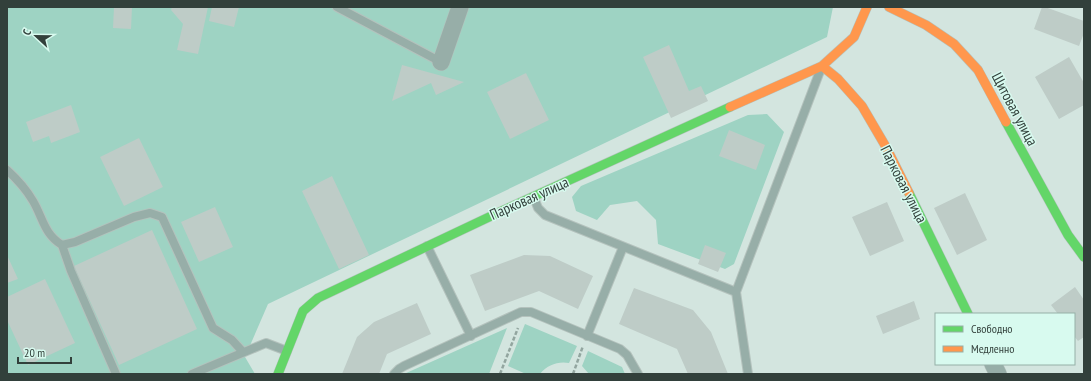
<svg xmlns="http://www.w3.org/2000/svg" width="1091" height="381" font-family="'PT Sans Narrow',sans-serif">
<style>
.green{fill:#9ed3c3}
.building{fill:#beccc7}
.lines{fill:none;stroke-linecap:round;stroke-linejoin:round}
.lane-casing{stroke:#b4c2bd;stroke-width:10}
.street-casing{stroke:#b4c2bd;stroke-width:18}
.fast-casing{stroke:#b4c2bd;stroke-width:10}
.slow-casing{stroke:#b4c2bd;stroke-width:10}
.path{stroke:#92a59f;stroke-width:2.5;stroke-dasharray:4 2;stroke-linecap:butt}
.lane{stroke:#97aea8;stroke-width:8}
.street{stroke:#97aea8;stroke-width:17}
.fast{stroke:#63d668;stroke-width:9}
.slow{stroke:#ff974d;stroke-width:9}
.labels{text-anchor:middle;dominant-baseline:central;stroke-width:3;stroke-linejoin:round;paint-order:stroke}
.street-label{font-size:15px;fill:#32403b;stroke:#d8faef}
</style>
<rect width="100%" height="100%" fill="#d3e5df"/>
<path class="green" d="M7,7H833L827,37L268,304L245,357L255,374H7Z
M767,114L784,132L734,264L725,269L658,244L656,220L637,201L610,205L597,220L576,211L572,197L581,186L748,115Z
M525,324L577,346L569,363C558,361 547,365 540,374H526L508,366Z
M507,328L489,374H404Z
M588,351L622,367L625,374H589L582,366Z"/>
<path class="building" d="M114,7H132L131,29L113,28Z
M172,7H208L198,54L177,50L183,24L171,10Z
M212,7H239L234,27L209,21Z
M1042,7H1045L1084,21V33L1079,46L1034,29Z
M669,45L689,91L701,86L708,101L671,118L643,57Z
M1069,57L1084,83V105L1059,119L1035,77Z
M402,65L464,82L436,95L431,83L392,101Z
M526,73L549,120L510,139L487,92Z
M71,105L80,132L51,143L49,136L33,142L26,122Z
M729,130L765,145L756,170L719,156Z
M139,138L163,187L124,206L100,157Z
M332,176L369,255L339,269L302,191Z
M965,193L987,240L957,255L934,208Z
M887,202L904,241L870,256L852,217Z
M215,207L233,247L199,262L181,222Z
M152,230L197,329L119,365L74,266Z
M705,245L726,253L718,272L698,264Z
M7,255L18,279L7,283Z
M524,255L550,256L593,276L578,309L539,291L485,311L470,275Z
M45,279L75,343L28,365L7,320V297Z
M1075,287L1084,300V337L1078,341L1074,336V314H1058L1051,305Z
M634,288L693,310L711,332L728,374H688L677,349L619,324Z
M914,301L920,319L883,334L876,316Z
M417,303L431,334L387,354L379,374H342L357,337L374,322Z"/>
<g class="lines">
<defs>
<path id="lane" d="M337,7L441,62
M7,170C18,180 26,189 33,201C43,218 44,234 62,245L75,242L134,217L150,213L162,217L213,328L232,340L243,352
M534,198L538,208L545,215L736,292
M62,245L71,271L116,374
M427,246L471,336
M587,336L623,247
M192,374L266,343L287,351
M394,374L399,369L404,366L521,312H531L620,349L627,355L638,374
M748,374L736,292L820,71"/>
<path id="street" d="M441,62L460,7
M993,364L998,374"/>
<path id="fast" d="M1006,122L1068,235L1084,257
M909,193L968,314
M278,374L303,311L318,298L506,209L730,107"/>
<path id="slow" d="M889,7L926,25L954,44L978,70L1006,122
M822,66L838,79L862,106L886,147L909,193
M730,107L822,66L854,37L867,7"/>
</defs>
<use href="#lane" class="lane-casing"/>
<use href="#street" class="street-casing"/>
<use href="#fast" class="fast-casing"/>
<use href="#slow" class="slow-casing"/>
<path class="path" d="M500,374L518,328
M573,374L583,346"/>
<use href="#lane" class="lane"/>
<use href="#street" class="street"/>
<use href="#fast" class="fast"/>
<use href="#slow" class="slow"/>
</g>
<g class="labels">
<g class="street-label">
<text transform="translate(1015 109) rotate(62)">Щитовая улица</text>
<text transform="translate(904 184) rotate(63)">Парковая улица</text>
<text transform="translate(529 198) rotate(-24)">Парковая улица</text>
</g>
</g>
<rect width="1091" height="381" fill="none" stroke="#32403b" stroke-width="16"/>
<rect x="935" y="313" width="140" height="52" fill="#d8faef" stroke="#96b0a7"/>
<rect x="943" y="326" width="20" height="6" fill="#63d668" stroke="#96b0a7"/>
<text x="971" y="333" font-size="12" fill="#32403b">Свободно</text>
<rect x="943" y="346" width="20" height="6" fill="#ff974d" stroke="#96b0a7"/>
<text x="971" y="353" font-size="12" fill="#32403b">Медленно</text>
<g transform="translate(36 36) rotate(292)" stroke="#d8faef" stroke-width="3" paint-order="stroke">
<path d="M0-3L7 15L0 10L-7 15Z" fill="#32403b"/>
<text y="-6" font-size="11" font-weight="bold" text-anchor="middle" fill="#32403b">С</text>
</g>
<path d="M18 357v6h53v-6" fill="none" stroke="#32403b" stroke-width="2"/>
<text x="24" y="357" font-size="12" fill="#32403b" stroke="#d8faef" stroke-width="3" paint-order="stroke">20 m</text>
</svg>
